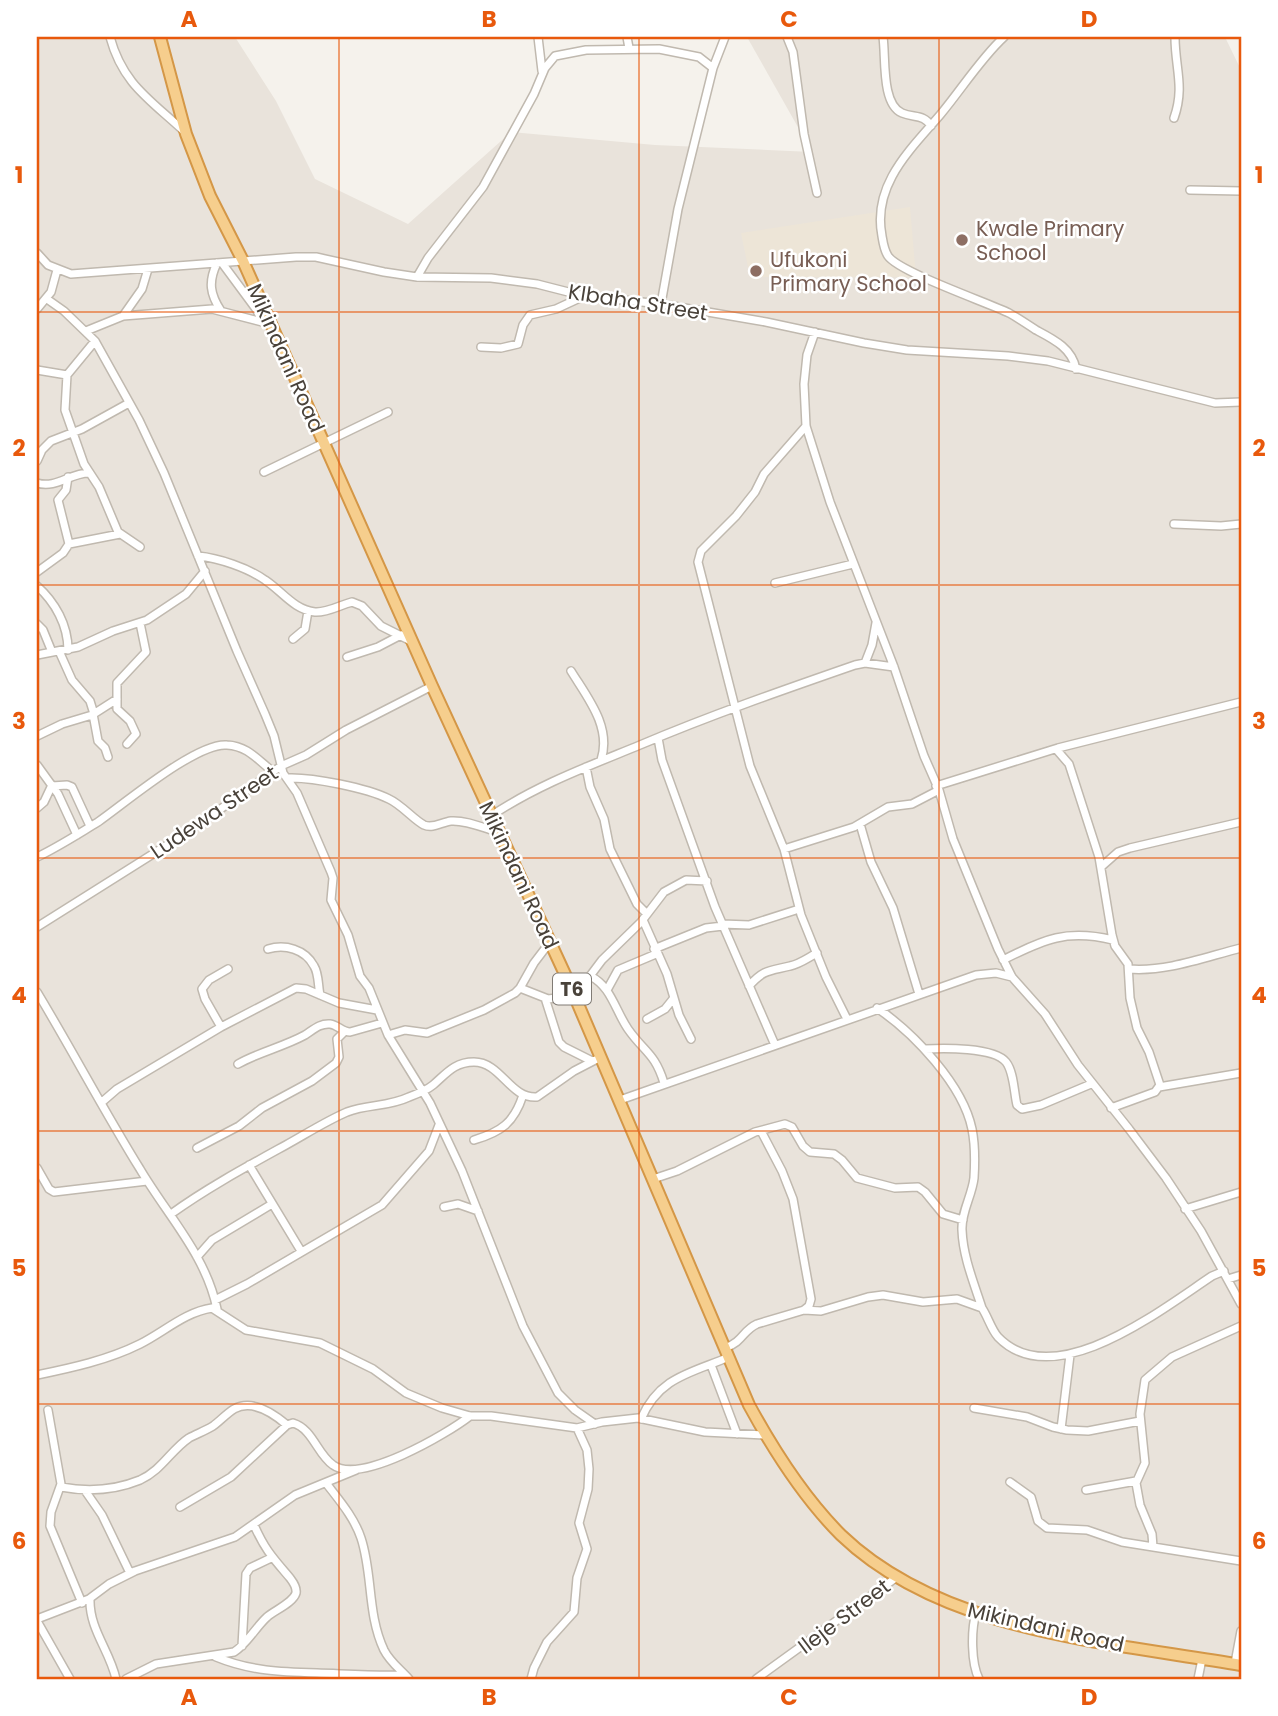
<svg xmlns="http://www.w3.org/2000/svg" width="1278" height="1716" font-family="Poppins,sans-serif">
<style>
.residential{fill:#e9e3db}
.education{fill:#ede5d7}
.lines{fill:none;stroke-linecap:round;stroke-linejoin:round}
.minor-casing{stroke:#c0b9af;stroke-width:10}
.trunk-casing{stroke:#d49747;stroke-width:14}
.minor{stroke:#fff;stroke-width:7}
.trunk{stroke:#f6ce8d;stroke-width:10}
.grid{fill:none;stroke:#e8590c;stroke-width:2;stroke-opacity:0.55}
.education-dot{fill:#8d6e63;stroke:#fff;stroke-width:2.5}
.labels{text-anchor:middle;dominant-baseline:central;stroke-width:5;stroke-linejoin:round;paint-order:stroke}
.shield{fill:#fff;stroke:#807b75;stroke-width:2}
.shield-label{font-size:19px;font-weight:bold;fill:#49423a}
.education-label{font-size:21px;fill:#785e54;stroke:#fff;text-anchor:start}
.street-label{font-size:21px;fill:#49423a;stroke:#fff}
.neatline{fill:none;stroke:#e8590c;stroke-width:2.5}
.grid-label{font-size:23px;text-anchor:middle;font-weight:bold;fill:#e8590c}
</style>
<rect width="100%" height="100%" fill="#f5f2ec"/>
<path class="residential" d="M37,37H235L276,101L315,179L408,224L511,132L655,145L812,152L747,37H1225L1241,70V1679H37Z"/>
<path class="education" d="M910,207L916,277H750L741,233Z"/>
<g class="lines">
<defs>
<path id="minor" d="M110,37C123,85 151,100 186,133
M538,37L542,71
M627,37L629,48
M787,37L793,52L804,134L817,193
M883,37C886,57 881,104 902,113C914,118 924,114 931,126
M1004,37C981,58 961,90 940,115C910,150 872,185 882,236C883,242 884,250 888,256C899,272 986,302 1009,313C1018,318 1027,324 1036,330C1053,339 1072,348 1076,369
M1174,118C1185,87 1175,68 1175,37
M1190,190L1241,191
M37,253L48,265L71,274L296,257H316L384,272L417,277L491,278L537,284L584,296L661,304L766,322L864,343L907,350L1008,356L1048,361L1215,403L1241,402
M217,263C208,282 210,294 221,311
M222,263L256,309L263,322
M417,277L428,258L483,187L534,94L545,68L555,56L586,50L659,49L699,57L713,68
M47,299L64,311L95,341L139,420L164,473L237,651L265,714L274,736L283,773L297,793L331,872L333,878L331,900L348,935L360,976L369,988L388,1035L430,1103L462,1171L523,1326L558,1393L575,1410L595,1424
M661,304L678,209L713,68L725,37
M37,309L51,292L57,270
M123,316L142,289L148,269
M86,331L123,316L212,309L270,324
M815,332L807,355L804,384L806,426L830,502L894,667L924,756L939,790L953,839L998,949L1012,977L1045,1014L1078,1065L1129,1129L1166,1178L1201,1231L1241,1304
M95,341L67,375L65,410L84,464L99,487L118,532L140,547
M481,347L501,348L518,344L523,325L530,315L556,309L584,296
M37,370L67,375
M806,426L764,474L755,492L736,516L701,551L698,562L750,766L784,849L801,915L826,977L847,1019
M37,461L42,450L51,441L82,429L129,403
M264,472L388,412
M37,483C56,489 70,473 89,473
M1174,524L1221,526L1241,524
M69,544L120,534
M198,556C219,558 248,568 265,580C282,591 294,610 315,612C327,613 340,605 352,602L362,606L381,626L411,641
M37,572L63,553L69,544L58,500L66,490L68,477
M775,583L853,564
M37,586C55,602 68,625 68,650
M37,624L43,630L52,652
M293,639L305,629L308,611
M59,651L72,680L90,701L94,714
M37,655L78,647L113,631L147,620L186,594L205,571
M347,657L378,647L401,635
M865,663L872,645L876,623
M571,671C587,697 612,727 601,760
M93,714L98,741L105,748L108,757
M37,736L62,724L92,715L117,699
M658,738L662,760L715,907L775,1045
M127,744L136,734L130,721L117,709V683L146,652L140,623
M1056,749L1069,764L1099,857L1112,935L1115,946L1128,964L1130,998L1137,1028L1149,1052L1160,1085L1155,1092L1111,1108
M37,765L58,794L77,835
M586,767L590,787L604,819L610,849L637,904L647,914
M288,778C312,777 367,788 389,799C402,805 414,820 424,825C433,829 442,822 451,821C466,820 484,828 498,832
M52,786L67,785L72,787L90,826
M936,786L1058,748L1241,702
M37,808L44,802L52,785
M491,816C537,785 589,766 640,745C711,715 783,690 855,665L865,663L894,667
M860,824L871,862L893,908L919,994
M784,849L854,827L888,807L912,804L939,790
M37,857C58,847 78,834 98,822C124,804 197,742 227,745C247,746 257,759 272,771
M1101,867L1118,852L1130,848L1241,822
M643,920L667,974L679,1015L691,1039
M722,924L749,925L799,909
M37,927L191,830L281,766L306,755L346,730L432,686
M268,949C285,944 305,949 314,966C319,974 318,986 320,995
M654,949L706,928L723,926
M1003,960C1044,939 1067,929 1113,940
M1129,969C1167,972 1205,957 1241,948
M590,976C611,986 615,1010 628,1029C644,1052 655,1053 664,1083
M749,986C764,969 770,971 790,966C800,964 809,957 817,953
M520,988L548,999L574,996
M607,990L618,970L656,954
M37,992C72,1050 104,1111 140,1169C167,1215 206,1255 217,1309
M545,998L559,1042L564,1047L592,1061
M576,1001L590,976L602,960L641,922L664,892L686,880L707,881
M877,1008C914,1033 963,1085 972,1129C975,1144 975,1162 974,1178C972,1196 961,1212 962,1230C963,1257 974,1283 982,1308
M647,1019L665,1009L673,999
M221,1027L205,999L202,989L209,980L228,969
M388,1035L405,1030L427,1033L484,1010L515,993L520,988L534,963L550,942
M925,1049C943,1048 994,1047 1006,1062C1014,1072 1014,1093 1017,1105L1022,1109L1041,1105L1091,1084
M238,1064C259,1052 283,1047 305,1035C313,1030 320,1023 330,1024C338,1025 342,1032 350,1032L382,1023
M1159,1087L1241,1073
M620,1100L976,975L996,973L1012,977
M102,1102L117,1089L221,1027L296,988L306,989L339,1003L377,1010
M474,1140C501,1132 514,1123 523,1095
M197,1148L239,1126L262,1108L312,1081L336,1063L339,1057L337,1039L344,1032
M249,1165L301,1251
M37,1168L49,1189L54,1192L147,1181
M653,1179L677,1171L755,1132L785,1124L792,1127L803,1146L810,1152L834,1154L842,1160L857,1178L895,1188L918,1187L925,1192L943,1214L963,1220
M444,1207L458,1204L478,1211
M1185,1209L1241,1192
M171,1214C207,1188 246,1167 286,1145C306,1134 326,1121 347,1112C368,1104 388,1107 409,1097C417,1094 427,1090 433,1085C446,1074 454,1062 474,1062C501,1062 510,1099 537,1097L574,1071L601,1057
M197,1257L212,1240L272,1204
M1228,1279L1241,1275
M215,1300L247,1284L382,1205L429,1151L439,1125
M804,1310L821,1311L868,1297L883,1295L923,1302L957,1299L982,1308C988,1317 991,1329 998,1337C1054,1395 1162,1309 1212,1276L1224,1271
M725,1348C744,1341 742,1331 757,1324L804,1310L809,1306L811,1299L793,1199L782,1171L761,1131
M711,1365L737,1434
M37,1375C71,1368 108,1360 140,1344C164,1332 185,1312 212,1308L246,1330L320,1343L373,1369L406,1393L442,1408L470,1416H491L577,1428L602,1422L638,1418L705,1432L766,1435
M974,1408L1027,1417L1053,1427L1067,1430L1088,1431L1140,1421
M48,1410L61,1484L51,1512L50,1526L82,1603
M641,1419C659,1377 691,1373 729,1357
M1061,1429L1070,1355
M1010,1482L1031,1497L1038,1521L1047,1528L1087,1530L1122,1542L1241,1561
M326,1483C339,1500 354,1517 361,1538C373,1574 367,1614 384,1650C390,1662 400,1669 409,1679
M61,1487C88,1492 113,1491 140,1480C162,1470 171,1450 189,1438C196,1434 205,1431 213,1426C220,1421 226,1414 234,1409C252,1399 273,1413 287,1425
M1086,1490L1136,1481
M86,1492L102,1515L130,1573
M180,1507L231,1477L287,1425L293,1423C313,1429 317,1454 333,1465C360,1485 447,1434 470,1416
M1153,1547L1152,1534L1140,1505L1136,1483L1145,1463L1140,1414L1145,1380L1172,1357L1241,1326
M90,1599C89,1629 110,1651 116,1679
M976,1613C971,1630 971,1663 979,1679
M37,1619L89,1599L109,1584L135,1571L235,1537L295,1495L356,1470
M37,1621L70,1679
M242,1646L246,1574L250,1568L271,1558
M216,1657C250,1671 281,1672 317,1673C347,1674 375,1676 405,1675
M1235,1663L1241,1631
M126,1679L156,1664L234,1652C247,1644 255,1628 267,1617C275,1610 293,1603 296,1593C297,1587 293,1582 290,1578C273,1558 265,1550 254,1525
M531,1679L534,1668L547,1642L574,1612L577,1578L587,1549L579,1523L588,1489L589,1469L587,1450L577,1428
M756,1679L897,1577
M1198,1679L1202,1659"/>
<path id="trunk" d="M160,37L186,134L210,196L243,261L432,686L569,983L749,1405C774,1451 804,1498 841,1535C943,1633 1109,1642 1241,1665"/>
</defs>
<use href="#minor" class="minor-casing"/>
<use href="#trunk" class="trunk-casing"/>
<use href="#minor" class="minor"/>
<use href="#trunk" class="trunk"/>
</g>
<path class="grid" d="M339,37V1679M639,37V1679M939,37V1679M37,312H1241M37,585H1241M37,858H1241M37,1131H1241M37,1404H1241"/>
<g class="education-dot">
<circle cx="962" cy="240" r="7"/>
<circle cx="756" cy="271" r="7"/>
</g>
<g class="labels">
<rect class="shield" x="553" y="973.5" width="38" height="31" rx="5"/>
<g class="shield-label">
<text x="572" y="989">T6</text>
</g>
<g class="education-label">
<text x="976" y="228">Kwale Primary<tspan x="976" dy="24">School</tspan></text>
<text x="770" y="259">Ufukoni<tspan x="770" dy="24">Primary School</tspan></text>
</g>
<g class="street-label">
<text transform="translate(638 302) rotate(9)">KIbaha Street</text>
<text transform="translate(286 358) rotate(66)">Mikindani Road</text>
<text transform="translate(214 812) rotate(-34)">Ludewa Street</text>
<text transform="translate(519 875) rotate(65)">Mikindani Road</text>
<text transform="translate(844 1616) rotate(-37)">Ileje Street</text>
<text transform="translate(1046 1627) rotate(13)">Mikindani Road</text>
</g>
</g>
<rect width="1278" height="1716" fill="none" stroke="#ffffff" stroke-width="77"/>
<rect x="38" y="38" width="1202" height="1640" class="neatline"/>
<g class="grid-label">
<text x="189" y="27">A</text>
<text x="489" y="27">B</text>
<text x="789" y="27">C</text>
<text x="1089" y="27">D</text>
<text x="19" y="183">1</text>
<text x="1259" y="183">1</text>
<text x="19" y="456">2</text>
<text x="1259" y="456">2</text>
<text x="19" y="729">3</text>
<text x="1259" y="729">3</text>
<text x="19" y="1003">4</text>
<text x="1259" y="1003">4</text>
<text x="19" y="1276">5</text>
<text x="1259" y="1276">5</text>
<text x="19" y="1549">6</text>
<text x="1259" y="1549">6</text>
<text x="189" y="1705">A</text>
<text x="489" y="1705">B</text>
<text x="789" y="1705">C</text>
<text x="1089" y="1705">D</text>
</g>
</svg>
